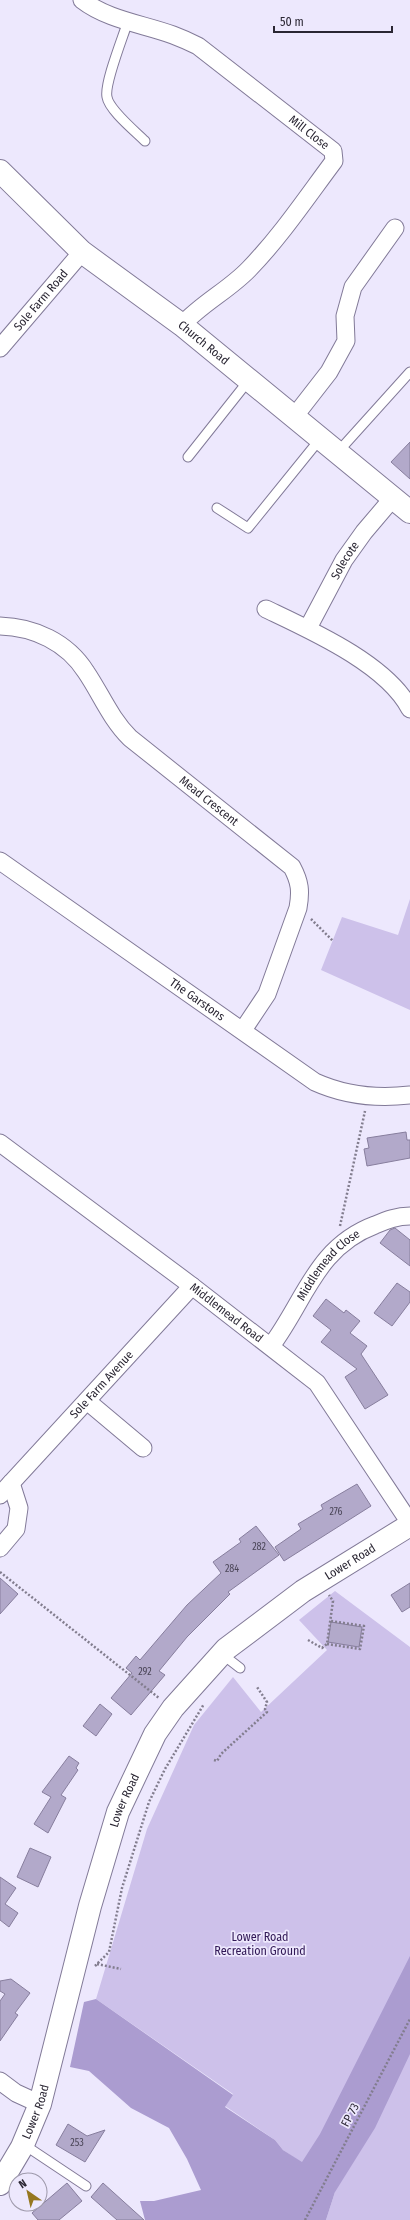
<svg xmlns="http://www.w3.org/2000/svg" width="410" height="2220" font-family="'Fira Sans Condensed',sans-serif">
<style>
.green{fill:#cdc1ea}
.forest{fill:#ab9cd0}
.building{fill:#b2a9ca;stroke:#877e9d}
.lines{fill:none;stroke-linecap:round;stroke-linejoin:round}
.service-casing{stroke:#827a98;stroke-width:11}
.minor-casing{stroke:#827a98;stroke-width:19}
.tertiary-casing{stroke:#827a98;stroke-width:24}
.path{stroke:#827d8e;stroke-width:2.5;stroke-dasharray:2 2;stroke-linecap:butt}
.service{stroke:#fff;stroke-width:9}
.minor{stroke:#fff;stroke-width:17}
.tertiary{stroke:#fff;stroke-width:22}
.labels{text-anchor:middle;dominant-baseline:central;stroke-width:3.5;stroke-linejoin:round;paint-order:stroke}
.number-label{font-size:10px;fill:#4c4759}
.street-label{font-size:12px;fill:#2a2633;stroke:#ede8fd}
.park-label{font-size:12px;fill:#311856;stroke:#ede8fd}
</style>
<rect width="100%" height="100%" fill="#ede8fd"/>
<path class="green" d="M410,899V1010L321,970L342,917L398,935Z
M335,1591L410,1647V2220H326L335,2192L302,2163L283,2150L275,2140L225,2106L233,2094L96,1999L147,1829L194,1725L233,1677L261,1712L327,1650L299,1620Z"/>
<path class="forest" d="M410,1956V2054L375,2128L335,2192L326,2220H145L140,2201H154L201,2190L187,2159L169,2128L131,2108L89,2071L70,2067L84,2002L96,1999L233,2095L225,2107L275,2140L283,2150L302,2162L320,2134Z"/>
<path class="building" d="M410,442V479L391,462Z
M406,1132L407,1140H410V1158L367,1166L364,1149L369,1148L367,1138Z
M395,1228L410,1240V1266L380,1243L390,1230Z
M397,1283L410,1292V1302L392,1326L374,1313Z
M326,1299L344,1313L346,1310L360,1321L350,1333L367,1346L361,1354L388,1395L365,1409L345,1377L357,1369L321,1342L331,1330L313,1316Z
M357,1484L371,1506L284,1561L275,1547L301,1529L298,1524L323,1509L321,1505Z
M256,1526L279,1555L228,1592L230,1594L187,1637L159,1671L165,1675L131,1715L111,1698L132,1673L126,1668L136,1656L140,1660L187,1605L221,1573L213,1562L241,1542L239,1539Z
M0,1578L18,1594L0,1614Z
M410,1583V1607L402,1612L391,1595Z
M331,1622L362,1627L359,1647L328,1642Z
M100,1704L112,1714L96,1736L83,1726Z
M69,1756L79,1763L76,1768L78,1770L61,1795L66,1798L48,1833L34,1824L51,1797L42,1792Z
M30,1848L51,1857L38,1887L17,1877Z
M0,1877L16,1888L5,1904L18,1913L9,1927L0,1920Z
M11,1979L30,1993L15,2013L18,2015L0,2041V2001L5,1994L0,1991V1981Z
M68,2124L87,2136L105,2130L85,2162L56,2145Z
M67,2183L82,2201L59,2220H38L32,2213Z
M103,2183L144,2220H117L91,2197Z"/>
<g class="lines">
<defs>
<path id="service" d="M128,21C123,37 104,84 107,97C109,110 135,131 145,141
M337,453L410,372
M188,457L249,380
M217,508L248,528L320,439
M222,1654L240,1668
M23,2144L86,2186"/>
<g id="minor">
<path id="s1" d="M82,0C108,20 143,24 173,35C181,38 190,42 198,46L333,151L334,161C307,197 281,236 249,269C229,290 202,303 182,325"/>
<path id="s2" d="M0,348L82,252"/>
<path d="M294,417L329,372L346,341L345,316L353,287L395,228"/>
<path d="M266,609C310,630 387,664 410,709"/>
<path id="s3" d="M0,626C34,627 67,642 86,672C101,694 110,718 130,738L292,867C300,882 301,891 298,908L267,994L243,1030"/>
<path id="s4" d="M308,628L344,560L364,532L392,499"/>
<path id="s5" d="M0,861L315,1082C346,1096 376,1099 410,1095"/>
<path id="s6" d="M0,1143L192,1286L317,1383L410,1523"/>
<path id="s7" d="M271,1346C305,1301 316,1247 375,1225C387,1220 397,1216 410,1216"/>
<path d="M87,1401L143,1448"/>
<path id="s8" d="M0,1495L192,1286"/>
<path d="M0,1548L16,1529L19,1508L11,1483"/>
<path d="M0,2081L16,2093L40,2104"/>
</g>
<g id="tertiary">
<path id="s9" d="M0,171L82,252L182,325L410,512"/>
<path id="s10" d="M0,2184L22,2147L40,2104L90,1906L118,1812L155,1734L173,1708L226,1649L303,1591L410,1525"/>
</g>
</defs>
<use href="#service" class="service-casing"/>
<use href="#minor" class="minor-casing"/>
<use href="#tertiary" class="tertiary-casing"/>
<path class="path" d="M311,919L333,941
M340,1226L365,1111
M0,1572L159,1698
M308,1640L322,1648L327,1644L333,1601L329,1595
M327,1644L360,1649L364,1626L331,1621
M214,1760L217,1761L221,1754L267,1712L265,1709L267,1702L257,1687
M97,1964L121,1969
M95,1966L109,1952L122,1888L149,1802L165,1769L204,1704
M305,2220L410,2019"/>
<use href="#service" class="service"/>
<use href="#minor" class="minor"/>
<use href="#tertiary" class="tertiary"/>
</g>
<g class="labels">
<g class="number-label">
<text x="336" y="1512">276</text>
<text x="259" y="1547">282</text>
<text x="232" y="1569">284</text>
<text x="145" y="1672">292</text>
<text x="77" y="2143">253</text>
</g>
<g class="street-label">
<text stroke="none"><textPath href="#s1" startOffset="266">Mill Close</textPath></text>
<text stroke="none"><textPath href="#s2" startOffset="63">Sole Farm Road</textPath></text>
<text stroke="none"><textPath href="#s9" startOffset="267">Church Road</textPath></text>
<text stroke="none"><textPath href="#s4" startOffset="77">Solecote</textPath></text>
<text stroke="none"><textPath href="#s3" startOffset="282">Mead Crescent</textPath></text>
<text stroke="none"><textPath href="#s5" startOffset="241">The Garstons</textPath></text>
<text stroke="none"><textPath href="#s7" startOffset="100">Middlemead Close</textPath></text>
<text stroke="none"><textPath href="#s6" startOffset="283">Middlemead Road</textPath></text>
<text stroke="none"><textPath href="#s8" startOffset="150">Sole Farm Avenue</textPath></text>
<text stroke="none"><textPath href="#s10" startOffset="741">Lower Road</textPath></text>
<text stroke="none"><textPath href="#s10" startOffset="405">Lower Road</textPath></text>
<text stroke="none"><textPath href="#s10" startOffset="81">Lower Road</textPath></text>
<text transform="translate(350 2115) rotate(-62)">FP 73</text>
</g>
<g class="park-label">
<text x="260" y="1937">Lower Road<tspan x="260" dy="14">Recreation Ground</tspan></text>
</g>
</g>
<g transform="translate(28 2192) rotate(326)"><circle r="19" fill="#ede8fd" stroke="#9f9aac"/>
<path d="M0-3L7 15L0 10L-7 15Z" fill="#96771f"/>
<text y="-6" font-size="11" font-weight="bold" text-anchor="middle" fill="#2a2633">N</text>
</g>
<path d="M274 26v6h118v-6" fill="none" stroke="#2a2633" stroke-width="2"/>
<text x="280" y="26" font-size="12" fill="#2a2633" stroke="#ede8fd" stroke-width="3" paint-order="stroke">50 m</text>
</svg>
